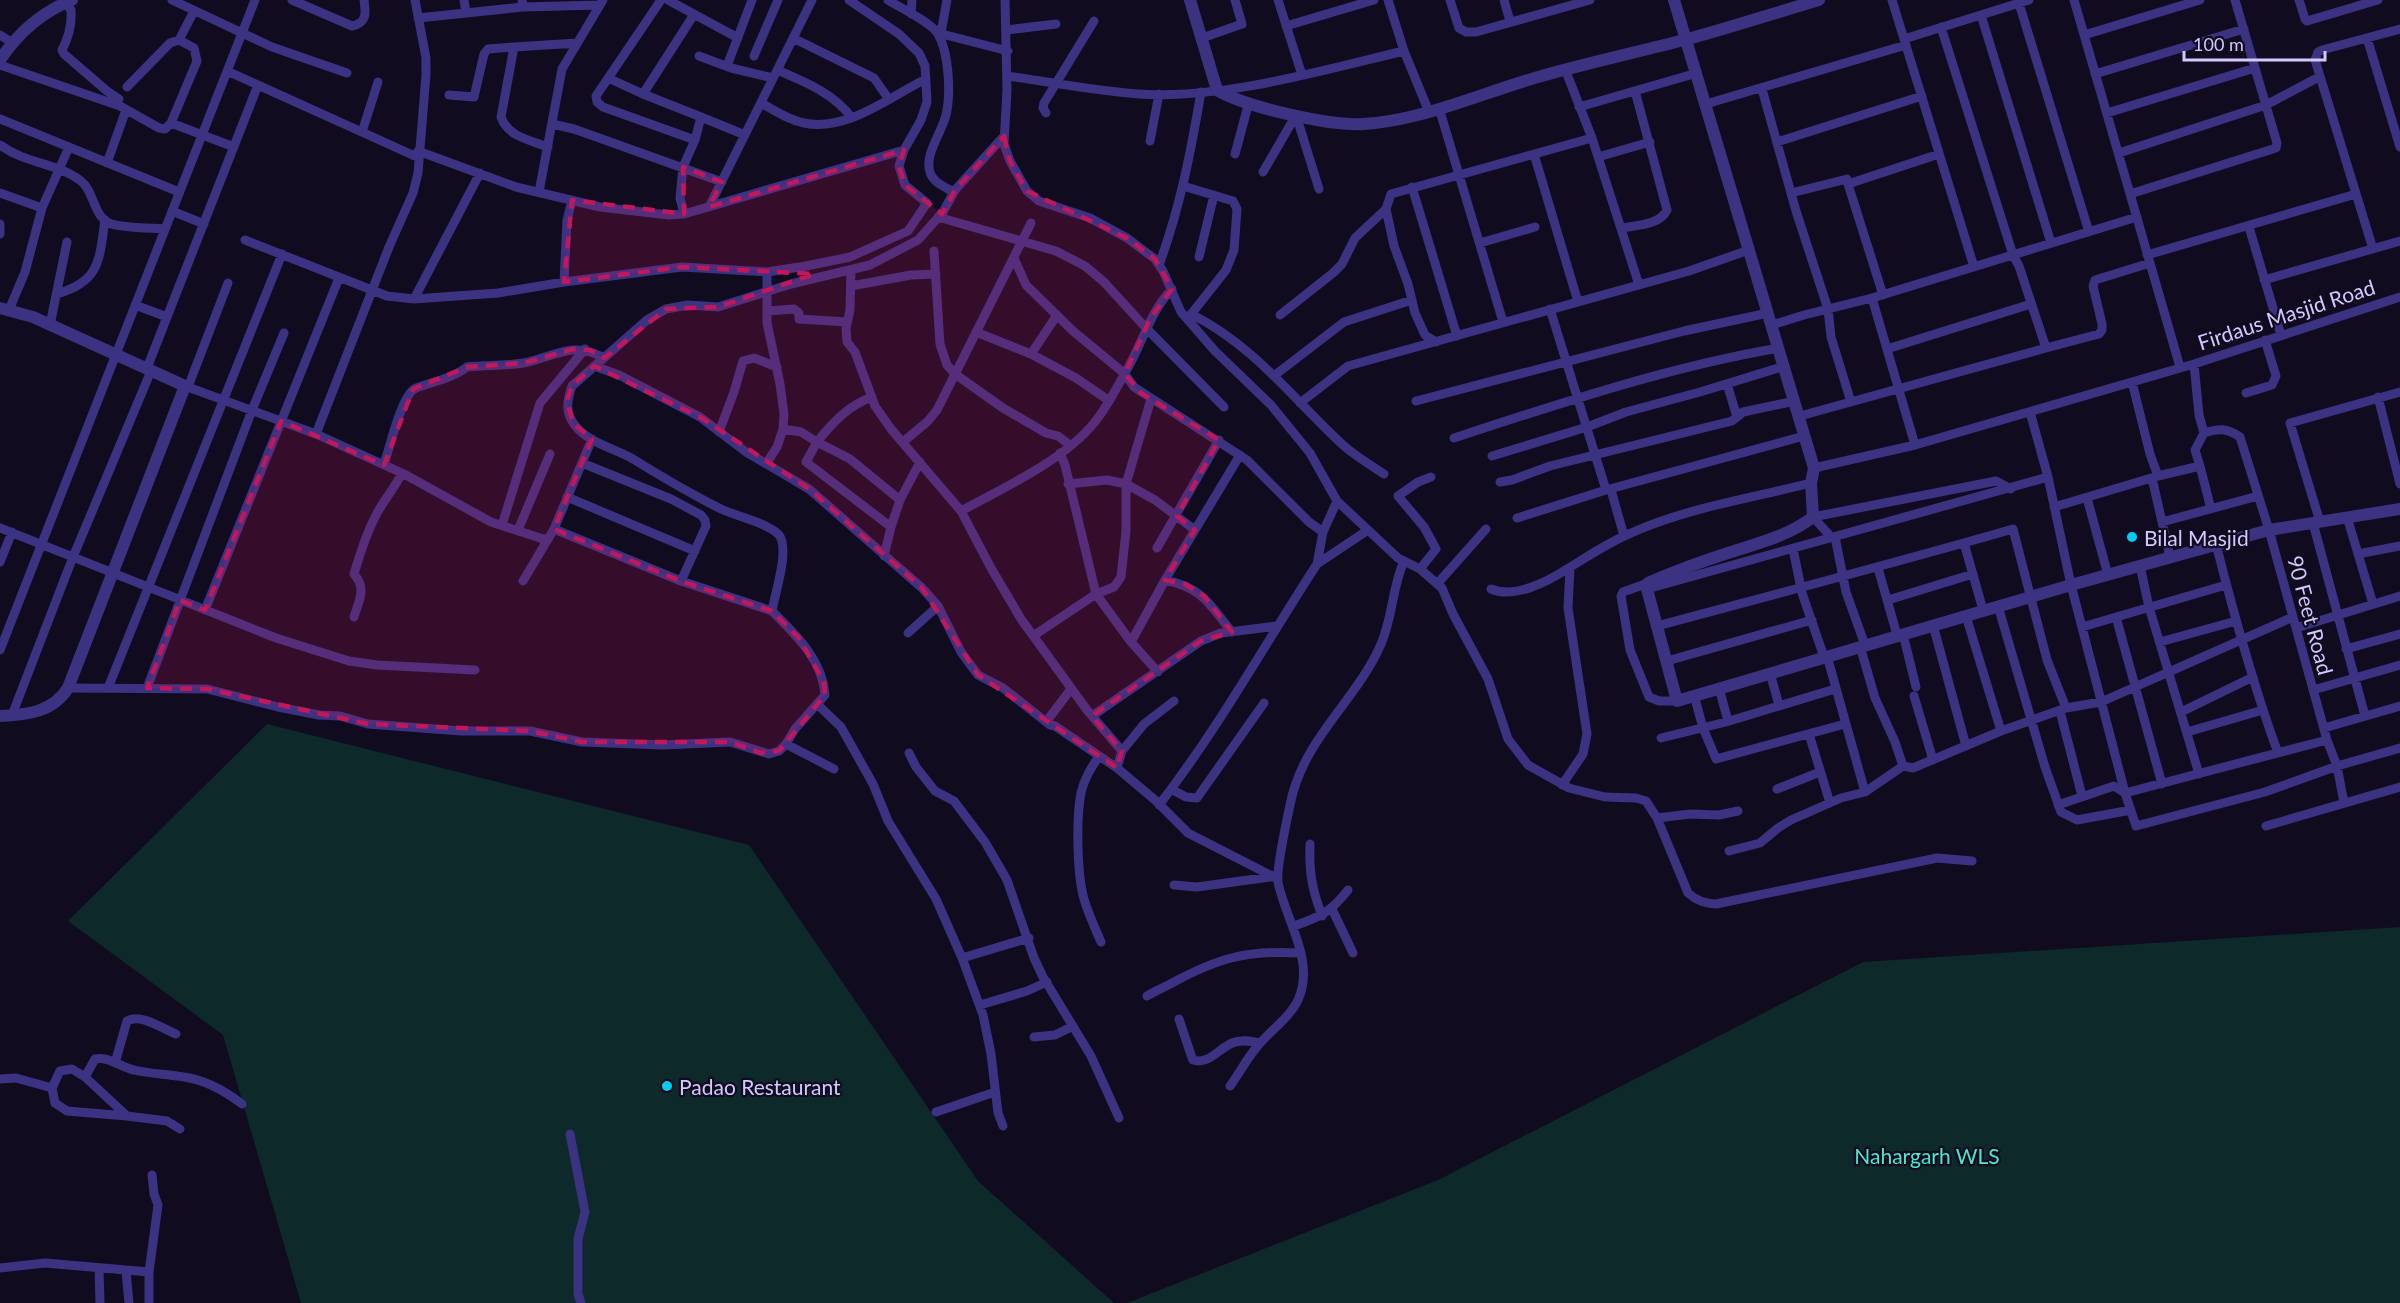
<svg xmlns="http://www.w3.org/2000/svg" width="2400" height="1303" font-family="Lato,sans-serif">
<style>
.green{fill:#0d2929}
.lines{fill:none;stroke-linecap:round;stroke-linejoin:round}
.minor{stroke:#3b3282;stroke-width:9}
.tertiary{stroke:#3b3282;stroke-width:12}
.marked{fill:#c2185b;fill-opacity:0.2;stroke:#c2185b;stroke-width:4.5;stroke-dasharray:12 8;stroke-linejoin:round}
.poi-dot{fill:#00cbf4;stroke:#100b1f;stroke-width:2}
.labels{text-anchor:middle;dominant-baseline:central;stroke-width:4.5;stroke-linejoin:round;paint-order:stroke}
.street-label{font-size:21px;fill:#d3c9ff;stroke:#100b1f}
.poi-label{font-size:21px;fill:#d3c9ff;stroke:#100b1f;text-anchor:start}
.park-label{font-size:21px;fill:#4de7cb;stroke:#100b1f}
</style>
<rect width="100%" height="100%" fill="#100b1f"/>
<path class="green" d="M267,724L749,845L978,1181L1114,1303H301L223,1035L68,921Z
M2400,927V1303H1127L1438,1180L1863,962Z"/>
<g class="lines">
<path class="minor" d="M172,0L272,47L347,73
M292,0L352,26C367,23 366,13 364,0
M464,0L466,13
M522,0L523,7L600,5
M661,0L596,96L597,102L603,107L695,140
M668,0L738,38
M888,0C900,8 931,22 938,34C949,53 951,94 946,115C942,132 924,155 930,172C933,183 945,187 954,192
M1005,0L1007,90L1004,144L1010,161L1027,191L1039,201L1090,218L1127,238L1155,259L1163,271L1181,312L1215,351L1271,405L1310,453L1337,501L1398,558L1420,569L1442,588L1453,614L1488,679L1508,739L1528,765L1569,788L1605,797L1636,798L1646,801L1657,818L1690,814L1719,815L1738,811
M1278,0L1302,75
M1388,0L1404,51L1429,112
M1450,0L1459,28L1466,32H1476L1590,0
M1504,0L1510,21
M1892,0L1974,267
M2018,0L2089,232
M2074,0L2180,367
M2299,0L2305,19L2307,21L2378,0
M65,3L71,10C72,25 69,37 62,50L64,54L107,91L119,99
M911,14L912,0
M1981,15L2051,243
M693,16L643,94L701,117
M418,18L523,7
M1286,26L1374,0
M1007,30L1056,24
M938,33L1008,51
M941,33L947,0
M0,35L13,43
M2084,35L2200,0
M793,38L874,78L888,98
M1202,38L1242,24L1235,0
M2367,38L2400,147
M1904,39L2029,0
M179,40L194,11
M699,56L731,68L773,78
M754,56L778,0
M0,65L120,106L159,128L165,129L171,123L197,61L194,48L179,40L170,43L127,87
M727,66L752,0
M1565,69L1592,138L1639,285
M777,70C805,82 833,93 851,117
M227,71L417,157
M2095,74L2244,29
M1007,76C1051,82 1095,91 1139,94C1221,100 1324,70 1404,51
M608,78L643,94
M1762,89L1796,211L1828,309L1831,337L1851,402
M449,95L474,97L484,54L488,49L514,47
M761,103C774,110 788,120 804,123C847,132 889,97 926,79
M1706,104L1906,45
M1579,107L1697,73
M1439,108L1503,322
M1046,113L1043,108L1044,103L1094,21
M2107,113L2255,68
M0,119L179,192
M171,123L234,147
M552,124L574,129L722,182
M362,132L378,82
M1150,141L1159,94
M1777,142L1922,96
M0,145C26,164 58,163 81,181C94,191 93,215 109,223C118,228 153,228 165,229
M548,147C530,140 508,137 501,117L514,47L577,43
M418,151L516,187L600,207L669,215L684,214L904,150
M2119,153L2266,105L2319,77
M1235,154L1249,102
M1534,154L1578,302
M1598,157L1650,142
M107,163L126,110
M1263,172L1296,115L1319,189
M1183,186L1233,201L1237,209L1234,250L1226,270L1189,317
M1412,187L1457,336
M539,192L562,69L603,0
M0,193L42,208
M1791,193L1847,179L1848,184
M2130,194L2276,148L2277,143L2235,0
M709,207L812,0
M172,211L204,224
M684,214L680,198L683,167L695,140L701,117L745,135
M938,217L1056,251L1085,266L1104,282L1146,328L1224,407
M0,224V234
M2249,227L2281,335
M1622,228C1637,225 1660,225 1667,210L1635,91
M245,240L387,296L414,299L498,293L564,282L682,267L767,272L806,266L850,257L908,231L927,203L905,185L899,166L904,150L921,120L927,102L925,66L919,53L899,34L849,0
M1480,243L1535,227
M2373,249L2315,60L2318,52L2322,50L2400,29
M934,251L940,344L947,365L955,374L1003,408L1046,433L1058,436L1070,445
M2147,255L2356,194
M1199,257L1214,195
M1014,258L1026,285L1073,331L1125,374L1134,387L1247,460L1309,522L1323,532
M1159,265C1180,208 1191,151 1201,92
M851,270L850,310L846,328L847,342L855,352L875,406L891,429L961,511L991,568L1021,619L1087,710L1122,751L1117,768L1155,800L1188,833L1278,879
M767,272V323L780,384L784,414L783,429L801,432L817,442C832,423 849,405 872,397
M2264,280L2400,241
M564,282L567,220L572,200
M851,286L911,275L936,274
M57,294C101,281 99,260 105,220
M1883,295L1848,184L1939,154
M414,299L480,173
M135,305L167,317
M1550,309L1606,490L1804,436
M9,310L25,272L42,208L69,147
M768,311L794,309L799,313V319L847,322
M1191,314C1255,346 1292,398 1343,445C1355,456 1371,465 1384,474
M1280,315L1333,273L1342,264L1355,238L1386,209
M50,325L67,242
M1772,325L1804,315L1872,298
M976,332L1031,354L1057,315
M1436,342L1425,335L1415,313L1408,284L1394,246L1386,209L1391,194L1592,138
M2046,348L2099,334L2102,330V324L2093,286L2095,280L2150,263
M1887,349L2031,304
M1031,354L1076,378L1108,400
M2194,364L2199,415L2204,433C2219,428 2227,428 2240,437L2269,530L2327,740L2337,766L2344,803
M594,366L619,375L700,417L746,452L809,489L922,588L938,606L961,652L978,675L1003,688L1050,725L1055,726L1117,768
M147,368L258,85
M1275,375L1344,322L1412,300
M185,386L316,434L404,474L491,522L543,539L549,538
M188,387L228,283
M2246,393L2272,385L2276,376L2265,340
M2378,397L2400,484
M1151,399L1126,484L1155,500L1195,530
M1416,401L1684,331L1768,313
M1300,403L1348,366L1689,271L1749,250
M2030,412L2048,477
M1800,416L2046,348L2019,266L2013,255L1941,27
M1737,417L1743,412L1795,401
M719,432L734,392L743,361L754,358L777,367
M316,434L389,247L413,193L418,173L426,75V58L415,0
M1454,438C1561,403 1668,367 1779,348
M817,442L850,459L900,500L891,527L806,462Z
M903,442L928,421L937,410L1031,223
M1915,445L1872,298L2137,217
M1060,453L1065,465L1096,594L1131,642
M1492,456L1587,427L1626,412L1700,392L1785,366
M582,463L671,499L701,515L705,520L706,526L681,581
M766,464L777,447L783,429
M384,465C389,449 402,393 416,388C432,382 453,378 467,367C486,365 505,366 523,363C554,357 573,340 604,358
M2200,466L2195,450L2204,433
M1814,468L1915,445L2194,364L2400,297
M2158,476L2200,466L2211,509
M2152,478L2170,557
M1500,482L1512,480L1550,466L1732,421L1737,417L1727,384
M1611,490L1624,536
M567,497L695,551
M2087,498L2108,575
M900,500L920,462
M1337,501L1323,532L1317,564L1368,530
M2054,507L2158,476L2150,454L2132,382
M961,511C1003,488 1063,461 1094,423C1106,409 1116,389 1125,373C1142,345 1149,313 1172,289
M1813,517L1996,481L2011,489
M1813,517L1832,538
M2347,517L2373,604
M1517,518L1606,490
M2162,522L2258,496
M2320,522L2290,423L2400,392
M2313,523L2365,716
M502,525L540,403L585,349
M0,528L276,638L349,661L377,665L475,670
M554,529L681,581L772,611C775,593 790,549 779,535C768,523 736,516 721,509C691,494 662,477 633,459C614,448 584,442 572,421C565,409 568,398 572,386L647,320L666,309L688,305L718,307L791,284L870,265L918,240L943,212L955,190L1004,136
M518,530L550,454
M1835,537L1846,592L1865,645
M1964,543L1983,610
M2216,544C2234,615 2253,685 2278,753
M1157,548L1219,440
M1793,549L1802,593L1824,657
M2358,554L2400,546
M884,556L891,527
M0,562L12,532
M2140,566L2149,607L2199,774
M1878,568L1897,635
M1420,569L1436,549L1424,527L1398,496L1418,482L1431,477
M1165,580C1203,588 1209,604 1232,632
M523,581L554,529L592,439
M1648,583L1623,592L1621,596L1630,650L1649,697L1659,701H1677
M1437,584L1486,529
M1491,589C1514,599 1547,582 1567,569C1587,557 1609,542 1631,533C1687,508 1751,498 1811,483
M1647,589L2048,477L2071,585L2125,793L2327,740
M1888,600L1973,574
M1998,606L2045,767L2061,812L2077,820L2131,810
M205,610L339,278
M1966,616L2001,731
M354,617C359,600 367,589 354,574C360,553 367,532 377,513C385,499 395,487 402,473
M2116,617L2162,784
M1933,625L1966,746
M1657,626C1776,594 1895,563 2013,529L2047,660L2066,708
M2082,627L2226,585
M2296,628L2400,596
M908,633L938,606
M1903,634L1916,687
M1033,636L1096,594L1114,587L1121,577L1126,531V484L1107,480L1068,484
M2160,642L2236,621
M1860,646L1875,698L1895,742L1903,766L1913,768L2001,731L2066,708L2101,702L2293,617
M2346,649L2400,634
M0,650L255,0
M1667,661L1812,620
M1158,672L1131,642L1165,580L1240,455
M1770,673L1779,705
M68,688L207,689L278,707L319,715L340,716L368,724L461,731H530L582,742L663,745L730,742L769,754L779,751L786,744L795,729L825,695C823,660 795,634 772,611
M108,688L282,254
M147,688L252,410L284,333
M1719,688L1728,721
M2313,690L2400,665
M1694,695L1703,728L1716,759L1845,724
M1914,696L1933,760
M817,704L841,727L873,784L888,821L936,899L962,958L983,1015L991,1054L998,1113L1003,1126
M2060,711L2082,796
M2181,712L2253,677
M12,715L73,557L151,371
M1092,716L1201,641L1221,633L1277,626
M1046,722L1071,689
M2324,728L2400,706
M2187,732L2263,710
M1809,734L1830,803
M1661,738L1726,722L1835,689
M786,744L834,769
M1122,751L1144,724L1174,701
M909,753L916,767L935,791L954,801L985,842L1007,880L1034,958L1043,977L1091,1056L1119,1118
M1099,756C1091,768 1084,779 1081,793C1076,818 1077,875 1084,899C1088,913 1095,928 1101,942
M1562,785L1583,754L1587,734L1568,608L1570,568
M1171,789L1186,797L1197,798L1264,703
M1777,789L1820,772
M1865,792L1903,766
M1159,805C1218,729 1265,644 1317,564
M2058,805L2114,786L2125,793L2136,826L2265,792L2337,766L2400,748
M1657,818L1688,893C1697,901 1704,903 1716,904L1937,858L1972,861
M2266,826L2400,787
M1310,844C1309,873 1312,889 1322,916
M1729,851L1760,843L1778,828L1791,820L1841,798L1865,792L1827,656
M1174,885L1197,887L1270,877
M1332,909L1353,953
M1294,926C1320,917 1331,912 1348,890
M962,958L1029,938
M1147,996C1155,991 1163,988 1172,983C1218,958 1247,950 1300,953
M980,1005L1027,991L1047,982
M1179,1019L1191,1055L1193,1060C1209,1065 1218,1049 1232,1043C1241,1039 1251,1041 1260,1043
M1034,1037L1055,1035L1073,1026
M115,1063L127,1021C141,1013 163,1029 176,1034
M85,1077L95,1059C109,1056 120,1067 134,1070C150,1074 168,1074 184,1077C206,1080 225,1091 242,1104
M0,1079L16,1078L52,1088L55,1103L67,1111L127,1116
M1230,1086C1239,1074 1246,1060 1256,1048C1268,1032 1289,1019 1298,1000C1316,961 1285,919 1278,882C1276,871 1287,819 1290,805C1303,738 1356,702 1381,644C1393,617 1392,587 1404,561
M52,1088L60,1071L72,1069L85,1077L127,1116L167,1121L180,1129
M936,1112L995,1092
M570,1134L585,1212L578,1239V1294L581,1303
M0,1268L45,1263L149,1272V1303
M99,1269L100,1303
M126,1271L129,1303
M149,1272L158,1205L154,1194L152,1175"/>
<path class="tertiary" d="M1190,0L1217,90C1245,107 1330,126 1363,124C1421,121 1482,93 1538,77C1587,63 1638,52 1688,39C1732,27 1775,13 1819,0
M1674,0L1814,468L1811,483L1813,517C1790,535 1759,543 1731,552C1703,561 1675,571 1648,583L1647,589L1677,701L2071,585L2269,530L2400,509
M0,60C18,33 42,12 72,0
M0,308L33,317L185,386L68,688C53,712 27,715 0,716"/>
</g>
<path class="marked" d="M1004,136L1010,161L1027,191L1127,238L1155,259L1172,289L1150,319L1125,374L1141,393L1219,440L1177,516L1195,530L1165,580L1185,584L1204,596L1232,632L1201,641L1092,716L1122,751L1117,768L978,675L922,588L809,489L700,417L594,366L572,386L567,401L573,423L592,439L554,529L681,581L772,611L799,638L824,682L825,695L779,751L761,753L730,742H582L530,731L368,724L207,689L147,688L180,600L205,610L281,421L384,465L413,389L467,367L524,363L573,349L590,350L604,358L666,309L718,307L814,274L682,267L564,282L572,200L684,214L683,167L722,182L709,207L904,150L899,166L905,185L942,214L955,190Z"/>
<g class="poi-dot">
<circle cx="2132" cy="537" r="6"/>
<circle cx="667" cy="1086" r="6"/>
</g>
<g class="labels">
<g class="street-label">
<text transform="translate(2286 314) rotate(-18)">Firdaus Masjid Road</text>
<text transform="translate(2311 615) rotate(75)">90 Feet Road</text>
</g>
<g class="poi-label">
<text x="2144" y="537">Bilal Masjid</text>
<text x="679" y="1086">Padao Restaurant</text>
</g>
<g class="park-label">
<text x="1927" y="1155">Nahargarh WLS</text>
</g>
</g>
<path d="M2184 51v9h141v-9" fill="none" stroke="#d3c9ff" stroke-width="3"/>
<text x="2193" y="51" font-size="18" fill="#d3c9ff" stroke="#100b1f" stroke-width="4.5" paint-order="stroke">100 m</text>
</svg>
